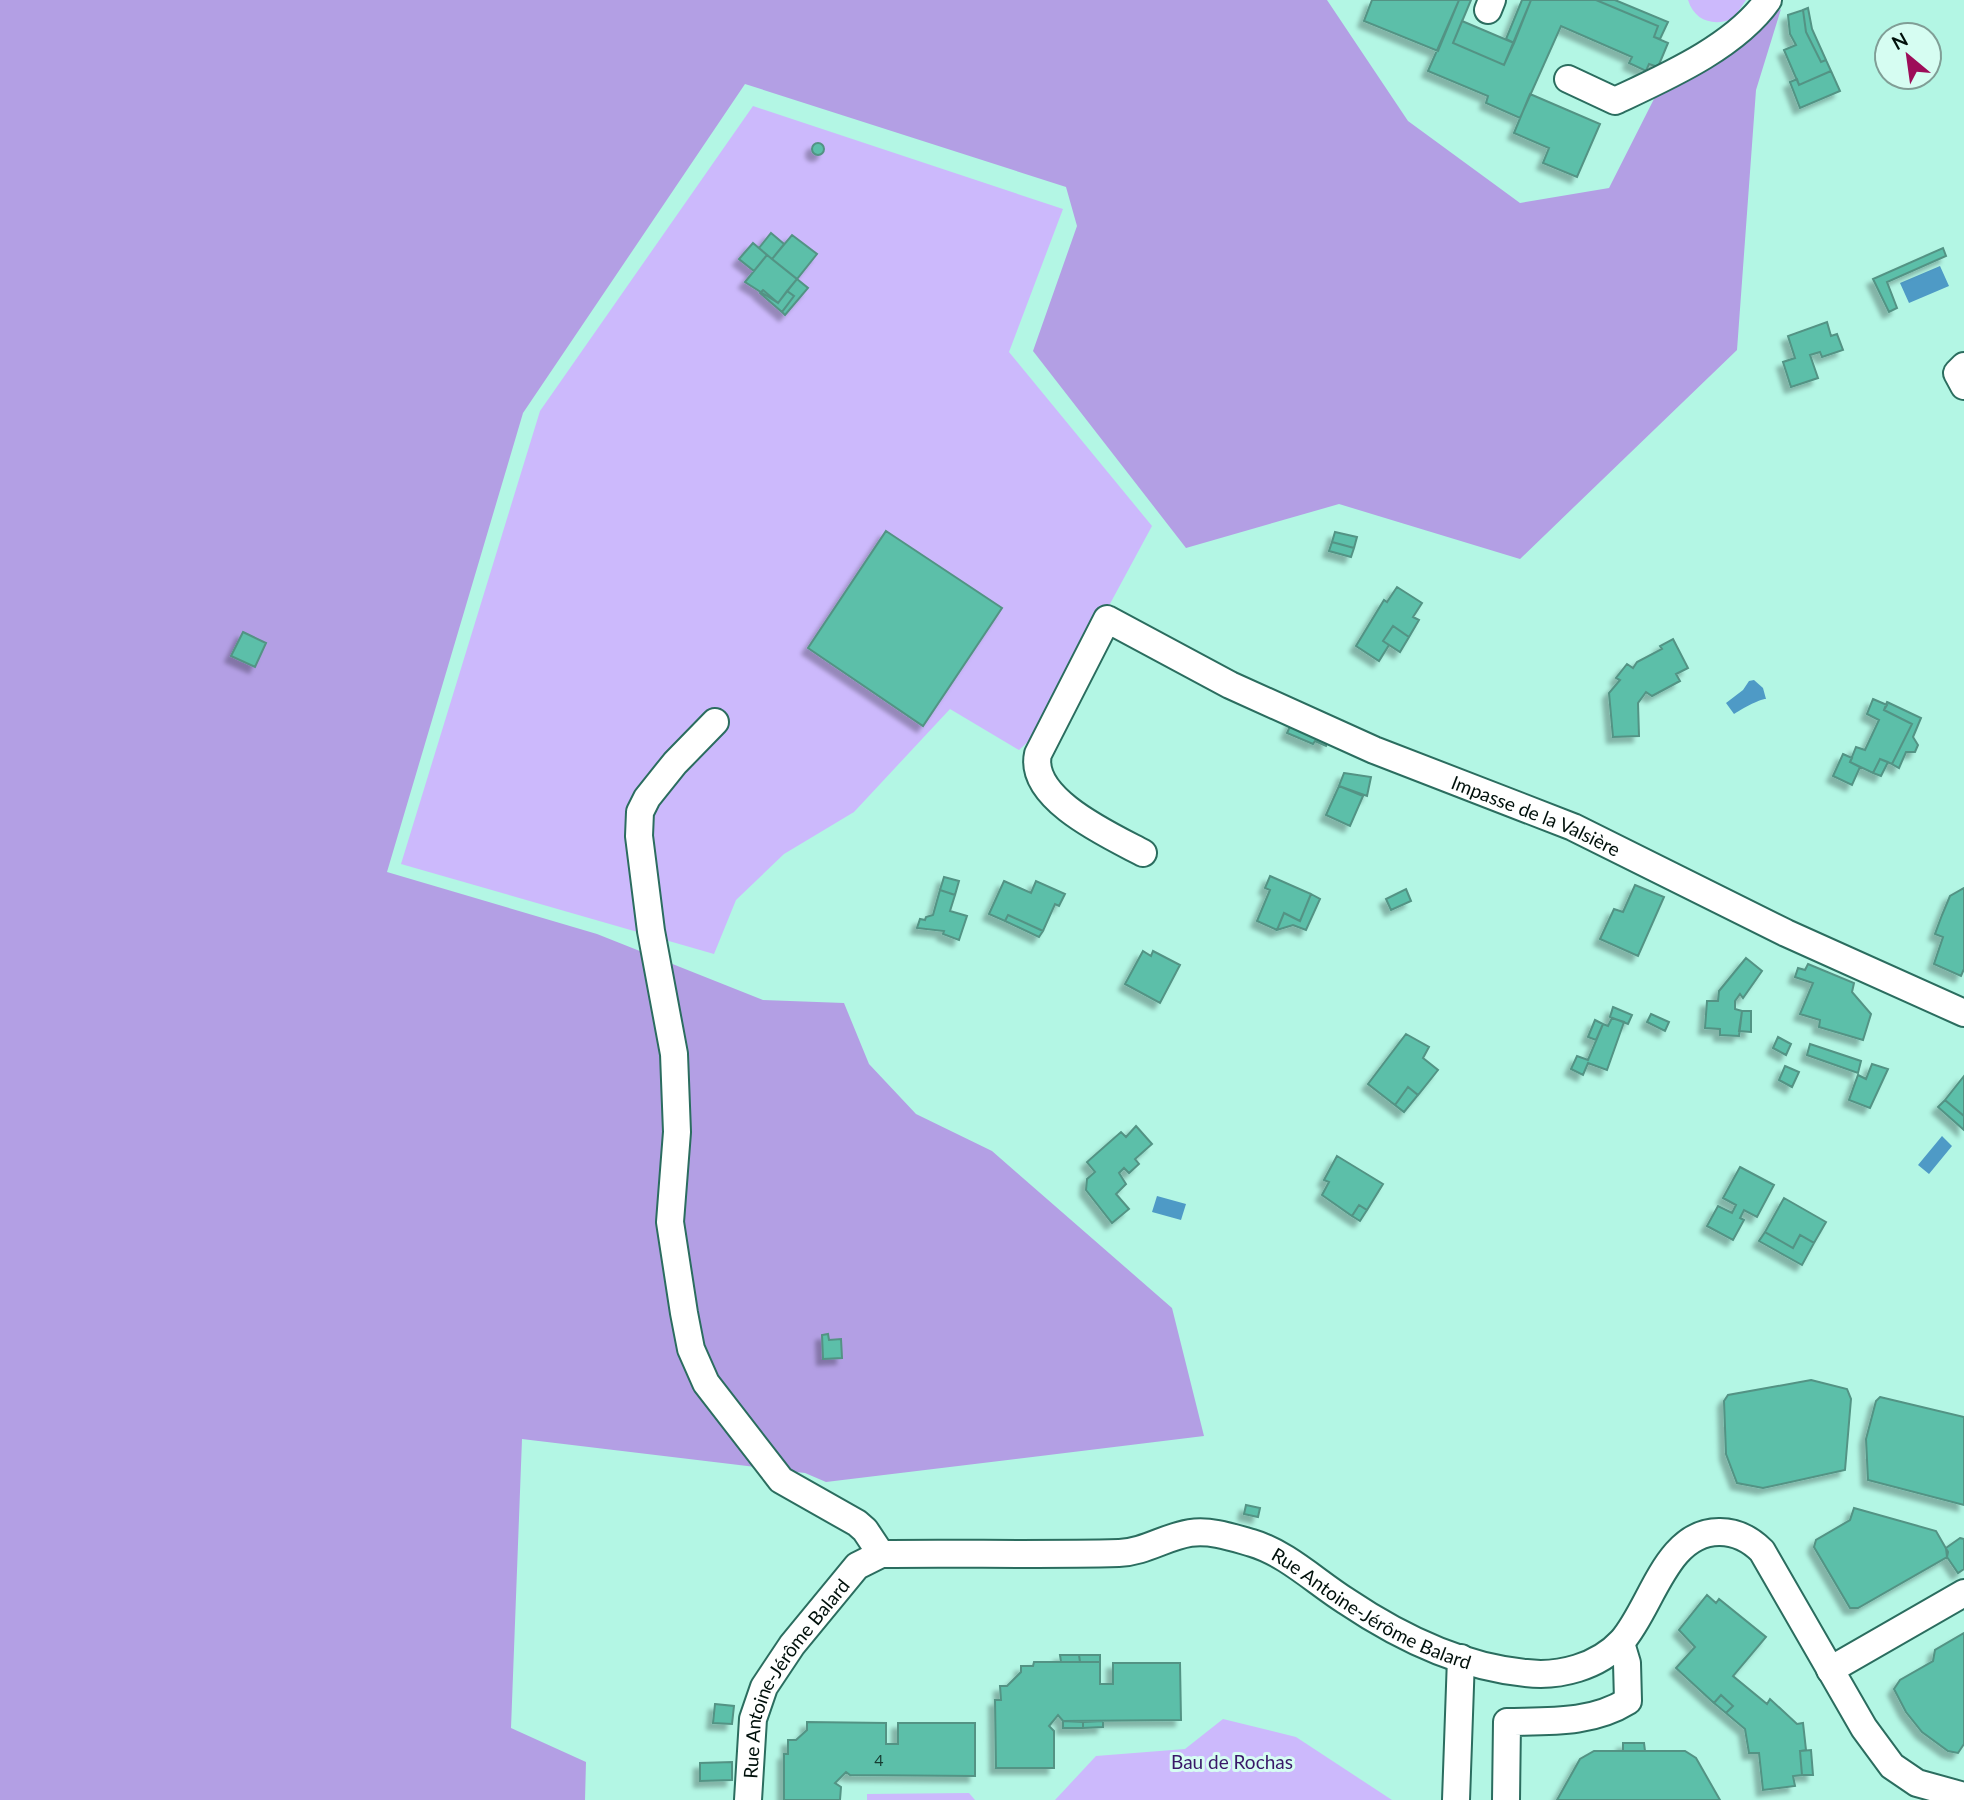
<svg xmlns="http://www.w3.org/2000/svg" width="1964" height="1800" font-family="Lato,sans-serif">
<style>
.green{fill:#ccb9fc}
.forest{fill:#b39fe4}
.water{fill:#4e9ac6}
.building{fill:#5bbfa9;stroke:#539384;stroke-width:2;filter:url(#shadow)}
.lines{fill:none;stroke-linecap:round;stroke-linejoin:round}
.minor-casing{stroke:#2b6d5f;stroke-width:30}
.minor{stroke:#fff;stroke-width:26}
.labels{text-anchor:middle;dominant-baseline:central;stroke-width:6;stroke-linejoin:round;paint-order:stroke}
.number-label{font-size:16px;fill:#173c32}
.street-label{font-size:19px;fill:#00100b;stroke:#d6fdf2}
.park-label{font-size:19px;fill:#391868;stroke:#d6fdf2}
</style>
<defs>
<filter id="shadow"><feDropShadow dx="-6" dy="6" stdDeviation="2" flood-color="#0004"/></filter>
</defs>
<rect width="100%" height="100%" fill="#b3f6e4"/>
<path class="green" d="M1688,0H1746L1733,19C1714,26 1695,22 1688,0Z
M753,106L1063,209L1009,352L1152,526L1043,728L1019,750L950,709L854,812L784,854L736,900L714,954L401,864L540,411Z
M1223,1719L1296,1737L1392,1800H1055L1096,1756L1185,1749Z
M969,1793L975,1800H867V1794Z"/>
<path class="forest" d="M0,0H1327L1408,121L1520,203L1609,188L1657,93L1721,57L1781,9L1756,90L1737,350L1520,559L1339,504L1186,548L1033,351L1077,226L1066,187L745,84L523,413L387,872L597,934L763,1000L844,1003L869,1064L916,1114L992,1151L1172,1308L1204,1436L826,1482L805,1473L522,1439L511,1728L586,1762L585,1800H0Z"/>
<path class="water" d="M1940,266L1949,286L1909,303L1900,283Z
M1754,680L1763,688L1766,699C1759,699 1740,710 1734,714L1726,703L1743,690L1749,681Z
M1942,1136L1952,1146L1929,1174L1918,1165Z
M1157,1196L1186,1204L1181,1220L1152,1212Z"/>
<path class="building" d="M1372,0H1459L1438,51L1364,21Z
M1459,0H1471L1453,43L1504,65L1531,0H1596L1658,26L1654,37L1668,43L1658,67L1649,64L1646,71L1629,63L1632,57L1561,26L1520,118L1486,103L1488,96L1428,71Z
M1522,0H1531L1514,43L1506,39Z
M1596,0H1615L1668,22L1660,39L1654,37L1658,26Z
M1808,8L1812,29L1826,60L1821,62L1806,32L1803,10Z
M1803,10L1806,32L1821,62L1826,60L1831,71L1799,85L1784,50L1796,45L1790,34L1788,15Z
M1462,21L1514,43L1504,65L1453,43Z
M1831,71L1840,91L1800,108L1790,82L1797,79L1799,85Z
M1530,94L1600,124L1577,177L1543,163L1549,148L1514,133Z
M812 149a6 6 0 1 1 12 0a6 6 0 1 1-12 0Z
M771,233L784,244L772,259L759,248Z
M792,235L817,254L797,279L772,259Z
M753,243L767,255L754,271L739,259Z
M1943,248L1946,256L1887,282L1897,308L1889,312L1873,279Z
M767,255L797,279L778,303L745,282Z
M797,279L808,288L785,315L782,312L794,296L787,291Z
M763,290L778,303L787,291L794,296L782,312L760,293Z
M1827,322L1831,336L1837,334L1843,350L1822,357L1820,352L1810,355L1818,378L1791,387L1783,362L1795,358L1788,336Z
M886,531L1002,608L923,726L808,648Z
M1335,532L1357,537L1354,548L1332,542Z
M1332,542L1354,548L1351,557L1329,551Z
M1397,587L1422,603L1413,617L1419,620L1409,637L1393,626L1383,641L1389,645L1379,661L1356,646L1384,600L1387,602Z
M1393,626L1409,637L1400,652L1383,641Z
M243,632L266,643L255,667L231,656Z
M1673,639L1688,668L1676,674L1680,681L1652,696L1646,692L1638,703L1639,736L1613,737L1609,693L1620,680L1616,678L1627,664L1633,668L1637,662L1662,649L1660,646Z
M1873,699L1887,705L1884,710L1912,724L1892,764L1880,759L1873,773L1850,762L1856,747L1865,750L1879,720L1867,714Z
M1887,702L1921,718L1913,737L1918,745L1915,752H1906L1899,768L1892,764L1912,724L1884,710Z
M1293,720L1330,734L1326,746L1315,741L1313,744L1287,733Z
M1843,754L1852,758L1850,762L1860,767L1852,785L1833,776Z
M1880,759L1888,762L1881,776L1873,773Z
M1344,773L1371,777L1367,796L1339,786Z
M1339,786L1363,796L1350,826L1326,815Z
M1270,876L1311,894L1300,921L1284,913L1277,930L1257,921L1270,890L1265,888Z
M944,877L959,881L955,895L940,890Z
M1004,881L1031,893L1036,881L1065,894L1059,906L1055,904L1043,931L1008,915L1005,921L989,914Z
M1635,885L1664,897L1638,956L1600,939L1614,909L1623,912Z
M1964,888V969L1961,976L1934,964L1943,937L1935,934L1942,915L1950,896Z
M1406,889L1411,901L1391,910L1386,899Z
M940,890L955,895L950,911L967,916L959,940L943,934L944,931L917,928L920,919L925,920L926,917L933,915Z
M1311,894L1320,899L1306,930L1293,925L1277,930L1284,913L1300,921Z
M1008,915L1043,931L1039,937L1005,921Z
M1143,951L1151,956L1153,951L1180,965L1160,1003L1125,984Z
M1746,958L1762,971L1743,998L1740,994L1735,1001V1009L1742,1011L1739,1036L1720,1035V1029L1705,1028L1707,1001H1718L1719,991Z
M1808,964L1854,983L1852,992L1871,1014L1863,1040L1819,1027L1820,1020L1800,1014L1813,983L1795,977L1798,968L1805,970Z
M1613,1007L1632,1015L1628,1024L1610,1017Z
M1742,1011H1751V1032L1739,1031Z
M1651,1014L1669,1022L1665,1031L1647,1022Z
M1612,1018L1624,1022L1607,1070L1588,1063L1583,1075L1571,1069L1577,1056L1588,1060L1603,1024L1608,1026Z
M1595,1020L1603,1024L1596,1040L1588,1037Z
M1406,1034L1429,1047L1423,1058L1438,1070L1418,1095L1408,1087L1395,1105L1368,1084Z
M1778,1037L1791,1044L1786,1055L1773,1048Z
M1810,1044L1861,1061L1858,1073L1807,1055Z
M1872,1064L1888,1069L1870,1108L1849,1100L1858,1075L1866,1079Z
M1785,1066L1799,1072L1792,1087L1779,1080Z
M1964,1076V1116L1945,1100Z
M1408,1087L1418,1095L1404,1112L1395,1105Z
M1945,1100L1964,1116V1130L1938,1107Z
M1136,1126L1152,1144L1135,1159L1139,1164L1129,1173L1124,1168L1119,1173L1126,1184L1116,1194L1129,1209L1112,1223L1086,1190L1087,1179L1095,1172L1087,1162L1121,1132L1126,1137Z
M1337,1156L1383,1184L1367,1210L1359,1205L1352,1216L1322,1195L1329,1182L1324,1180Z
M1740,1167L1774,1185L1757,1217L1744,1210L1740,1218L1744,1220L1733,1240L1707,1226L1718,1206L1732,1213L1736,1205L1723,1198Z
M1784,1198L1826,1222L1814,1243L1800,1235L1793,1248L1765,1232Z
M1359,1205L1367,1210L1360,1221L1352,1216Z
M1765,1232L1793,1248L1800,1235L1814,1243L1802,1265L1759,1241Z
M828,1334L829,1340L841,1339L842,1358L823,1359L822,1335Z
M1811,1380L1847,1389L1851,1399L1845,1470L1763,1488L1737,1483L1726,1454L1724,1401L1728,1395Z
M1880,1397L1964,1417V1505L1868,1480L1866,1439L1876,1401Z
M1246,1505L1260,1508L1258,1517L1244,1514Z
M1854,1508L1936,1531L1948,1552L1947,1557L1858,1608H1850L1814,1547L1816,1540L1850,1520Z
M1960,1538L1964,1539V1569L1958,1573L1947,1557L1946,1548Z
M1707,1595L1716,1603L1719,1599L1766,1637L1733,1676L1767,1704L1770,1699L1797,1724L1803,1723L1806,1750L1800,1751L1802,1775L1793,1776L1795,1786L1763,1790L1759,1753H1749L1745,1729L1726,1713L1733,1706L1721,1695L1714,1703L1676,1668L1695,1647L1679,1630Z
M1964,1633V1744L1958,1753L1948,1751L1922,1732L1906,1712L1894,1689L1900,1680L1933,1661L1935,1650Z
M1060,1655H1079L1080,1662H1061Z
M1079,1655H1100V1662H1080Z
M1034,1662H1100V1684H1113V1663H1180L1181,1720L1063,1721L1058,1715L1049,1726L1054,1731V1768H996L995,1700H1001L1000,1686H1007L1021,1672V1666H1033Z
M1721,1695L1733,1706L1726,1713L1714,1703Z
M715,1704L734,1706L732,1724L713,1723Z
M1063,1721L1083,1722V1728H1063Z
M1103,1721V1727L1083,1728V1722Z
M807,1722L886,1723V1744H898V1723H975V1776L850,1775L846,1772L835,1783L841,1787L840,1800H784V1754H788V1740H796L807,1730Z
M1623,1743H1644L1645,1751H1623Z
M1811,1750L1813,1775H1802L1800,1751Z
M1594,1751H1685L1696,1758L1720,1800H1557L1580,1759Z
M732,1762V1780L700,1781V1763Z"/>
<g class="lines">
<defs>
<g id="minor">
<path d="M1488,10L1492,0"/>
<path d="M1568,79L1615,101C1666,77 1735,47 1768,0"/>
<path d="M1964,366L1957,373L1964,386"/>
<path d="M715,722L675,763L647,798L640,812L639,836L651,931L674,1054L677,1132L670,1222L684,1313L691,1349L706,1383L781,1480L857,1523L865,1530L881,1554"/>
<path id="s1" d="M1143,853C1111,836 1028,799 1038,754L1107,619L1230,685L1374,750L1573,827L1786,933L1964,1013"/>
<path d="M1830,1670L1964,1593"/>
<path id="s2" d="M748,1800L753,1719L764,1687L792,1645L857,1566L881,1554C960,1553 1040,1555 1119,1553C1145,1552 1165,1537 1190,1533C1211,1530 1231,1537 1252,1543C1286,1553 1316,1582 1346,1601C1398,1636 1462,1667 1526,1673C1559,1677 1598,1667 1622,1641C1652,1607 1666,1531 1720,1532C1737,1532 1750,1539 1762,1551L1864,1728L1892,1766L1917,1783L1964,1796"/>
<path d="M1456,1800L1461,1658"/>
<path d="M1506,1800L1507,1722C1549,1721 1591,1724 1628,1701L1627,1663L1621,1643"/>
</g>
</defs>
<use href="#minor" class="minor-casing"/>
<use href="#minor" class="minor"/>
</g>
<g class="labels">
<g class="number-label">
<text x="879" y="1759">4</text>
</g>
<g class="street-label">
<text stroke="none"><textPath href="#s1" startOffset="777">Impasse de la Valsière</textPath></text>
<text stroke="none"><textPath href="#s2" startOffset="807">Rue Antoine-Jérôme Balard</textPath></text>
<text stroke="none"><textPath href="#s2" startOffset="135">Rue Antoine-Jérôme Balard</textPath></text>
</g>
<g class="park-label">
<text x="1232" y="1761">Bau de Rochas</text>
</g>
</g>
<g transform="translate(1908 56) rotate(331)"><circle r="33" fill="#d6fdf2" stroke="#809e96" stroke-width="2"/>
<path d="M0-5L12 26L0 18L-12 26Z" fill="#9d0d59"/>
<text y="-10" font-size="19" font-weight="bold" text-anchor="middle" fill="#00100b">N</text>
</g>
</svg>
